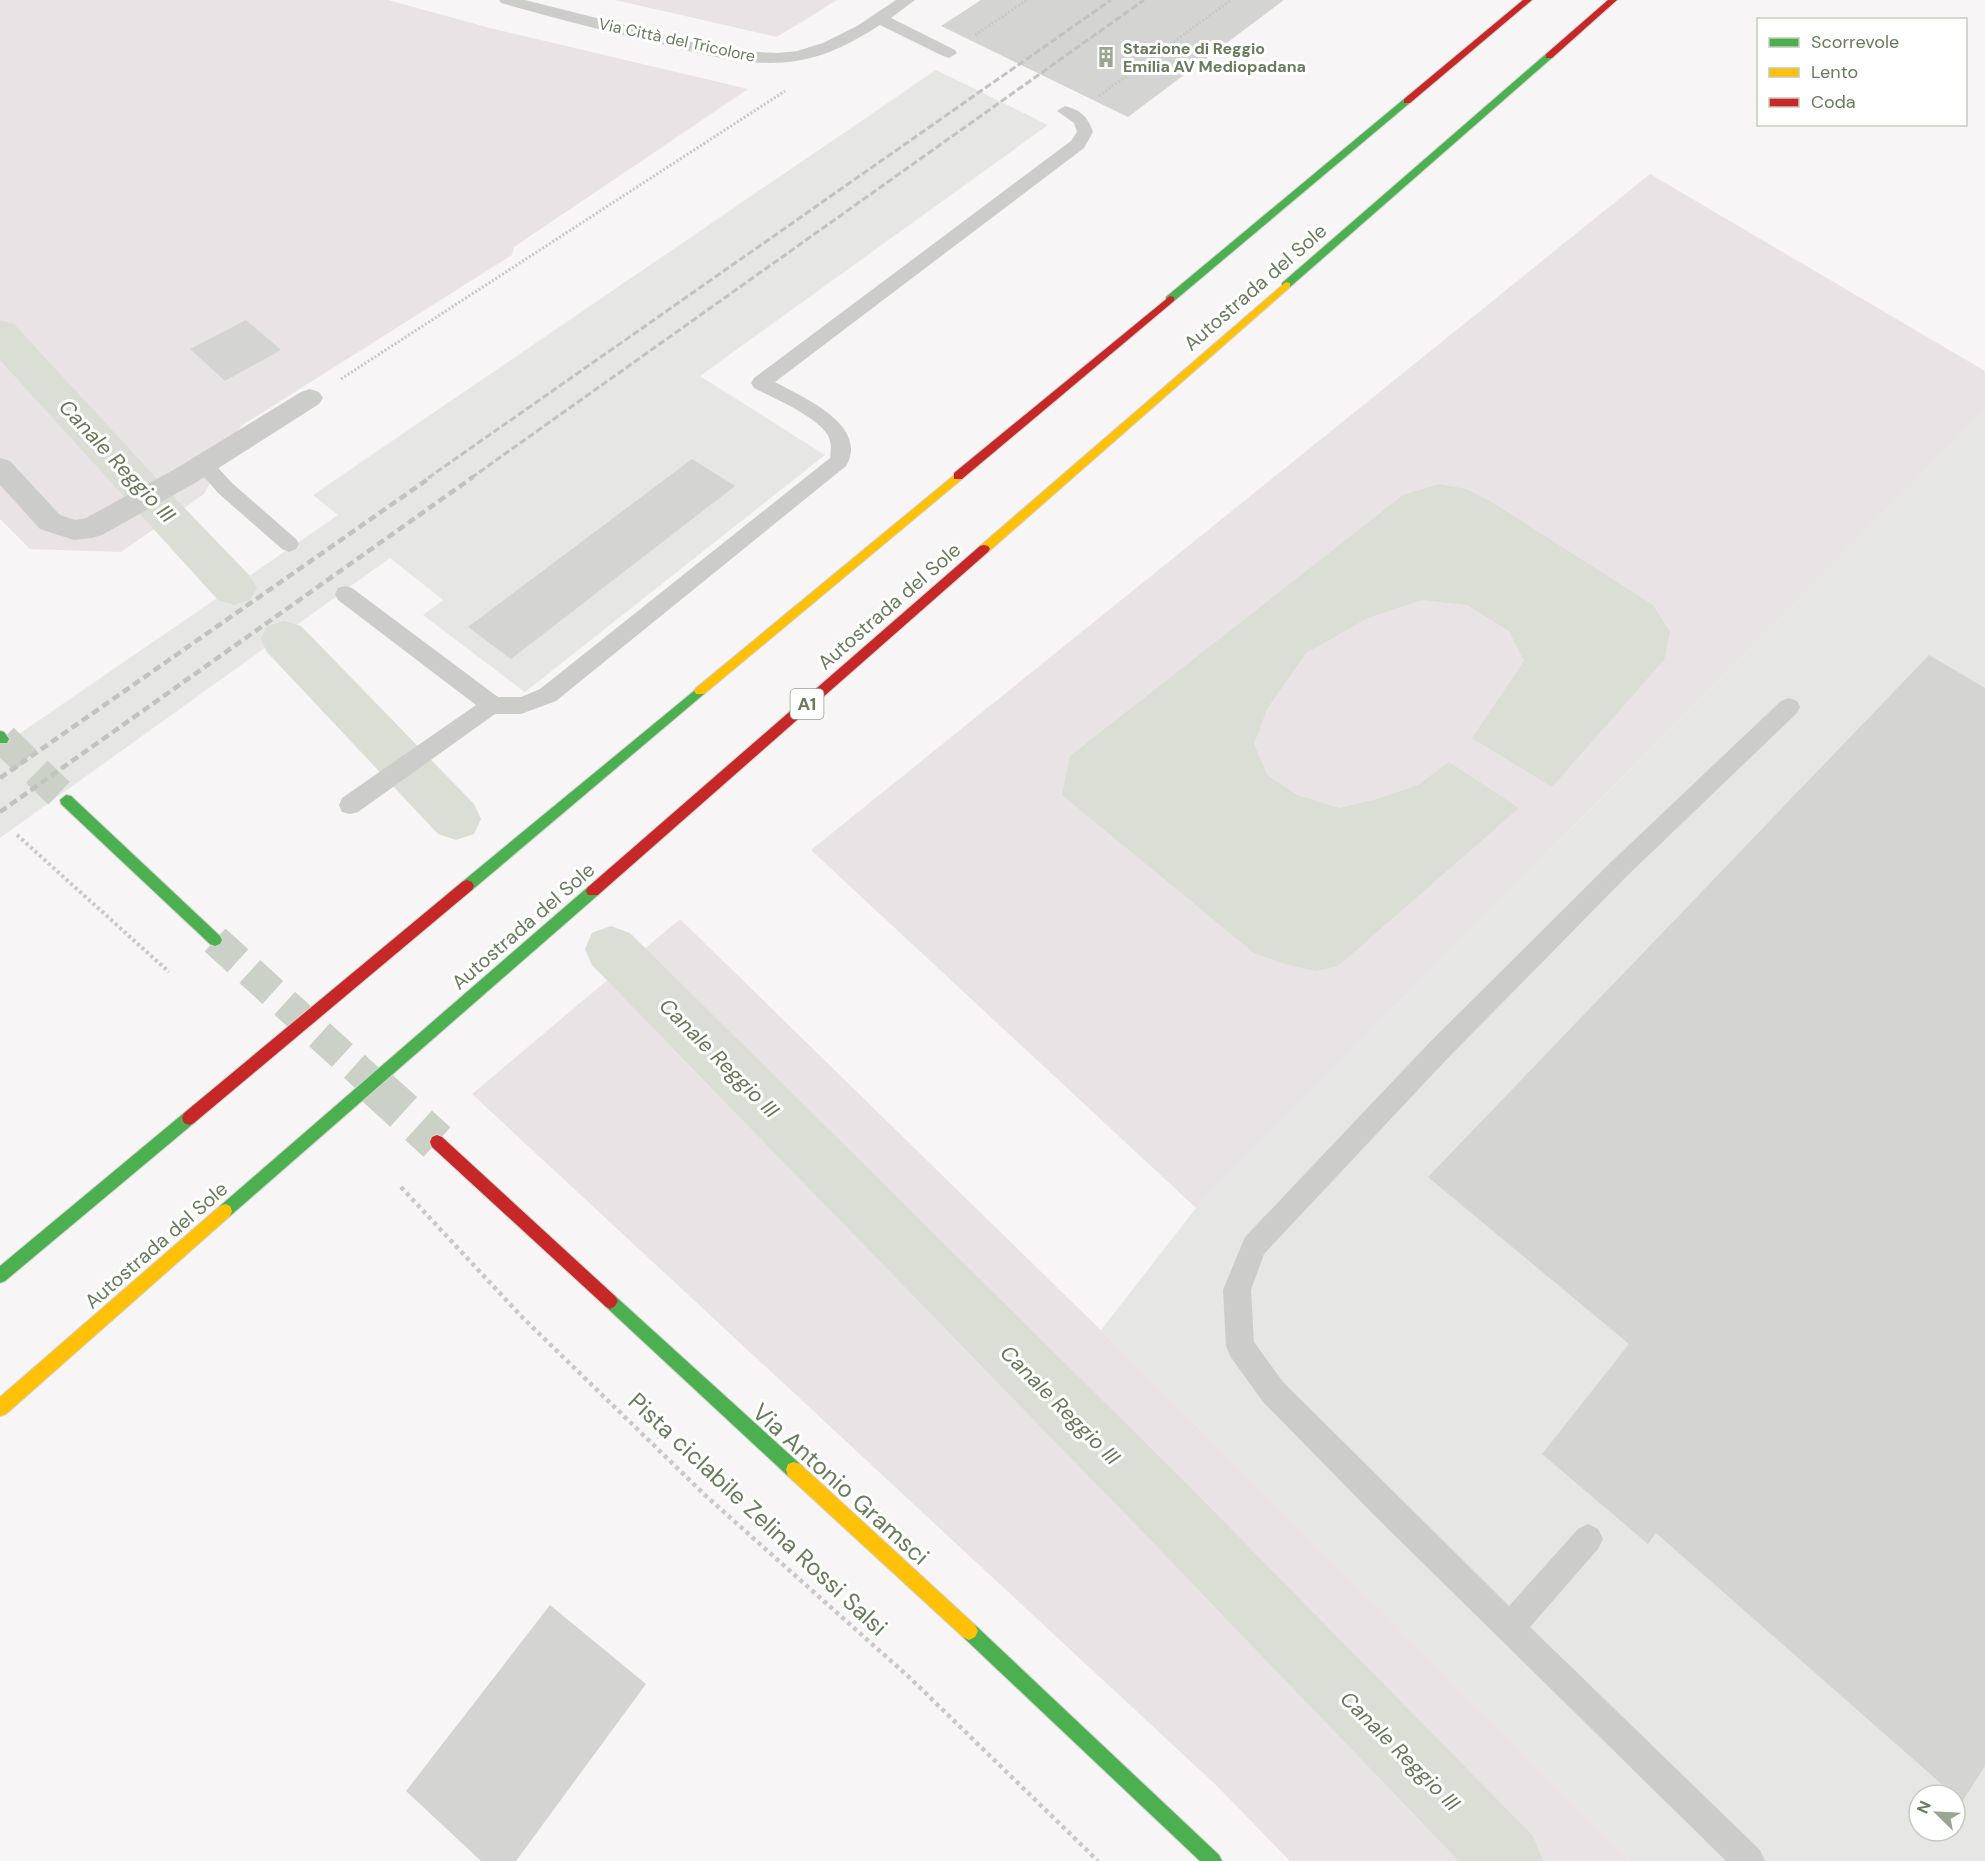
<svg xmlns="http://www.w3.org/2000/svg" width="1985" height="1861" font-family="'DM Sans',sans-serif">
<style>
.built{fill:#e6e6e4;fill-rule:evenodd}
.green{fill:#eae3e5}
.water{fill:#daded4}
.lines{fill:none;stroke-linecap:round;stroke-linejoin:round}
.canal{fill:#daded4;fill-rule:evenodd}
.building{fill:#d4d5d3}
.secondary-tunnel-far1{stroke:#ccd1c8;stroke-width:31;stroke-dasharray:31 16;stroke-linecap:butt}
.secondary-tunnel{stroke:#ccd1c8;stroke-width:40;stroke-dasharray:40 20;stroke-linecap:butt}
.fast-casing{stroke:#d2d3d1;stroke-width:2}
.slow-casing{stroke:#d2d3d1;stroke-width:2}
.jam-casing{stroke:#d2d3d1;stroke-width:2}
.path-far2{stroke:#c8cac7;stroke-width:3;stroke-dasharray:2 2;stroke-linecap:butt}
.path-far1{stroke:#c8cac7;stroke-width:4;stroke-dasharray:3 3;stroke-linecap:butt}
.path{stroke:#c8cac7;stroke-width:4.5;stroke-dasharray:4 4;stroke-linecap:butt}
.lane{fill:#cccdcb;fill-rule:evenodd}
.street{fill:#cccdcb;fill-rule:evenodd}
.fast{fill:#4caf50;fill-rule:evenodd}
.slow{fill:#ffc107;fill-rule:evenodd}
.jam{fill:#c62828;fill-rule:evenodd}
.rail-far1{stroke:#c1c3c0;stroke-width:3;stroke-dasharray:7 3;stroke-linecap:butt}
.rail{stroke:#c1c3c0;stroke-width:4.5;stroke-dasharray:8 4.5;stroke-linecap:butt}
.labels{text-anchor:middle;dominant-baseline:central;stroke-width:6;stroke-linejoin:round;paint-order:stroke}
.far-street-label{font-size:16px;fill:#687c5c;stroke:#fff}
.far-poi-label{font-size:16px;font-weight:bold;fill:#687c5c;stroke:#fff;text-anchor:start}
.shield{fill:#fff;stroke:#95a38d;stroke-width:1.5}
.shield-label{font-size:18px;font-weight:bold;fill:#687c5c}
.street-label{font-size:20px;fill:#687c5c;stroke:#fff}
.water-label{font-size:21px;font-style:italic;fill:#687656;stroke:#fff}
.near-street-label{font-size:24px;fill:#687c5c;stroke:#fff}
</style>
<rect width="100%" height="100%" fill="#f7f5f6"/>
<path class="built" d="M936,70L1048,125L700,376L825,455L525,692L423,615L443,600L390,558L0,838V747L338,515L313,495Z
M1985,411V1861H1631L1101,1330L1196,1208ZM1919,1795H1955V1831H1919Z"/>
<path class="green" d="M0,0H388L490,28L748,89L514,247L512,255L241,426L204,494L121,552L30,549L0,519Z
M615,0H837L777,37Z
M1650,174L1985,371V411L1196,1208L811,850Z
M680,919L1115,1344L1631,1861H1290L1216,1785L472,1094Z"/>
<path class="water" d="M1439,484L1466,489L1490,501L1653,605L1670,632L1664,660L1552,787L1472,738L1524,661L1509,631L1467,605L1422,600L1368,618L1306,653L1267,709L1254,744L1267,775L1297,795L1339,808L1374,800L1418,785L1449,762L1519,808L1338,966L1315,971L1285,964L1254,953L1062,795L1070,756L1403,495Z"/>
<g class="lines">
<path class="canal" d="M0,320L14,324L171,494L250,576L257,588L250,600L234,605L218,600L0,360Z
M284,621L301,626L474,804L481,819L474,834L456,840L438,834L267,652L261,639L267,626Z
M611,926L630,933L1186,1483L1533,1836L1543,1861H1459L1140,1529L592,965L585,949L592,933Z"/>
</g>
<path class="building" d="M981,0H1284L1128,117L941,26Z
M246,320L281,350L225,381L190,349Z
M692,459L735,486L511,659L468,627Z
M1929,655L1985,688V1766L1962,1802L1656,1533L1648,1544L1542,1454L1629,1344L1428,1177Z
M550,1605L646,1684L516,1861H481L406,1791Z"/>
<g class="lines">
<path class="secondary-tunnel-far1" d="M3,739L66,800
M215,940L376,1086"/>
<path class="secondary-tunnel" d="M374,1085L437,1142"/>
<defs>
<path id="fast" d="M1546,54L1554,56L1290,287H1282V283Z
M1404,99L1412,101L1174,301H1166V297Z
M700,686L704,688L706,691L704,694L472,890H462L460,886L462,882Z
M0,731L4,732L9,739L7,743H0Z
M66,795L71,796L220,936L222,940L220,944L215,946L210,944L61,804L60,800Z
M593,885L598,887L600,891L598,895L230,1216L225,1218L220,1216L218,1211L220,1206L588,887Z
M189,1111L194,1113L196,1118L194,1123L5,1281L0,1283V1266L184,1113Z
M610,1293L615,1296L800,1464L802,1470L800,1476L794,1478L788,1476L605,1306L602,1301L605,1296Z
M969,1622L975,1625L1219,1855L1222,1861H1200L963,1637L960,1631L963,1625Z"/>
<path id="slow" d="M1286,282L1290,283V287L988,552H980L978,549L980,546Z
M958,472L962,473V479L704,694H696L694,691L696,688Z
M225,1204L230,1206L232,1211L230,1216L6,1414L0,1416V1397L220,1206Z
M794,1462L800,1464L975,1625L978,1631L975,1637L969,1640L963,1637L788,1476L786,1470L788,1464Z"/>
<path id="jam" d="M1523,0H1532L1410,103H1404V99Z
M1608,0H1617L1552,58H1546V54Z
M1170,296L1174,297V301L962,479H954V473Z
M984,545L988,546L990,549L988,552L598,895H588L586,891L588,887L980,546Z
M467,880L472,882L474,886L472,890L194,1123L189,1125L184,1123L182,1118L184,1113L462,882Z
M437,1135L442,1137L615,1296L618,1301L615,1306L610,1309L605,1306L432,1147L430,1142L432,1137Z"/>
</defs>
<use href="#fast" class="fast-casing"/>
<use href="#slow" class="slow-casing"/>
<use href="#jam" class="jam-casing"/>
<path class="path-far2" d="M975,35L1027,0
M1099,96L1231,0
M341,379L785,91"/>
<path class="path-far1" d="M17,835L169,972"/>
<path class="path" d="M401,1187L522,1317L706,1496L909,1677L1098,1861"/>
<path class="lane" d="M499,0H525L700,44L739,51L778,53L797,51L823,43L857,26L896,0H915L891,18L955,50L957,53L949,58L943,56L880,25C854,42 827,56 796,61C751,68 705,55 661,44C607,32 554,18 501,3Z
M1065,106C1081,110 1088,117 1093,132L1084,148L775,382C802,397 870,425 846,466L556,701L521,714H495L358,812L350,814L342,812L339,805L342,798L476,705L338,600L335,594L338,588L345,586L352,588L498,697H521L540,689L830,458C831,450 832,441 827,434C814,415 775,399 754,388L751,383L754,378L1071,141L1077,132L1074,123L1057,111Z
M203,457L210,459L232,483L296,539L299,544L296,549L289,552L282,549L218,493L193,464L196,459Z
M1789,698L1797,701L1800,707L1797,713L1627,876L1447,1059L1264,1254L1251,1290L1254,1342L1283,1382L1509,1606L1578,1529L1588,1524L1598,1529L1603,1539L1598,1549L1530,1627L1760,1850L1765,1861H1726L1376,1517L1263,1402L1230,1356L1226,1346L1223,1290L1245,1237L1429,1043L1611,862L1781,701Z"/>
<path class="street" d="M310,389L319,392L323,398L319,404L195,483L102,535L92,538L74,540L40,529L0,485V458L10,461L60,515L75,520L86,518L175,469L301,392Z"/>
<use href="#fast" class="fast"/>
<use href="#slow" class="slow"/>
<use href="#jam" class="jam"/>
<path class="rail-far1" d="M428,478L1111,0
M471,478L1144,0"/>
<path class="rail" d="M0,778L431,477
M0,812L473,477"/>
</g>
<defs>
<symbol id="building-bare" viewBox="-9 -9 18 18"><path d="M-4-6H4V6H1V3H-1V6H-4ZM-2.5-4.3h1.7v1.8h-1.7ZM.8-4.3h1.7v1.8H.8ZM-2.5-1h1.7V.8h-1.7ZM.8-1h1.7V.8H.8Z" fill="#9aa692" stroke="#fff" stroke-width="2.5" paint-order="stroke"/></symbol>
</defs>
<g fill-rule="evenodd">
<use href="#building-bare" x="1091" y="42" width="30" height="30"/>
</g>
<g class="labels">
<g class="far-street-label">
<text transform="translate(677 40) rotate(12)">Via Città del Tricolore</text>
</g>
<g class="far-poi-label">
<text x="1123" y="48">Stazione di Reggio<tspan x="1123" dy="18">Emilia AV Mediopadana</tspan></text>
</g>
<rect class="shield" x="790.5" y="689" width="33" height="30" rx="4.5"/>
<g class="shield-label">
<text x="807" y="704">A1</text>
</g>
<g class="street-label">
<text transform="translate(1255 287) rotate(-41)">Autostrada del Sole</text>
<text transform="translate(889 606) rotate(-41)">Autostrada del Sole</text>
<text transform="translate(523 926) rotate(-41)">Autostrada del Sole</text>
<text transform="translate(156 1245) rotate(-41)">Autostrada del Sole</text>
</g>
<g class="water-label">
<text transform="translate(117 461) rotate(47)">Canale Reggio III</text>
<text transform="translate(719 1058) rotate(45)">Canale Reggio III</text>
<text transform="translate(1060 1405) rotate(45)">Canale Reggio III</text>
<text transform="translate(1400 1751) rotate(45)">Canale Reggio III</text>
</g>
<g class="near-street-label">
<text transform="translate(841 1484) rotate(42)">Via Antonio Gramsci</text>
<text transform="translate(758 1514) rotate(43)">Pista ciclabile Zelina Rossi Salsi</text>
</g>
</g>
<rect x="1757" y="18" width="210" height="108" fill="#ffffff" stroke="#c3cbbe" stroke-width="1.5"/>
<rect x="1769" y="38" width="30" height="9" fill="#4caf50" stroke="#c3cbbe" stroke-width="1.5"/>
<text x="1811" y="48" font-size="18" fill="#687c5c">Scorrevole</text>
<rect x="1769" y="68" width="30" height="9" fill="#ffc107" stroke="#c3cbbe" stroke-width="1.5"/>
<text x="1811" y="78" font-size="18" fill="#687c5c">Lento</text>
<rect x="1769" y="98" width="30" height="9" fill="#c62828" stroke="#c3cbbe" stroke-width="1.5"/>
<text x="1811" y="108" font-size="18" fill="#687c5c">Coda</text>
<g transform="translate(1937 1813) rotate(294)"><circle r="28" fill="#ffffff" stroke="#c3cbbe" stroke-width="1.5"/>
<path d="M0-4.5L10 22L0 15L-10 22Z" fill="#9aa692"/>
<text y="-9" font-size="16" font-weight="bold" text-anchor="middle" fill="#687c5c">N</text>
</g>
</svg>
